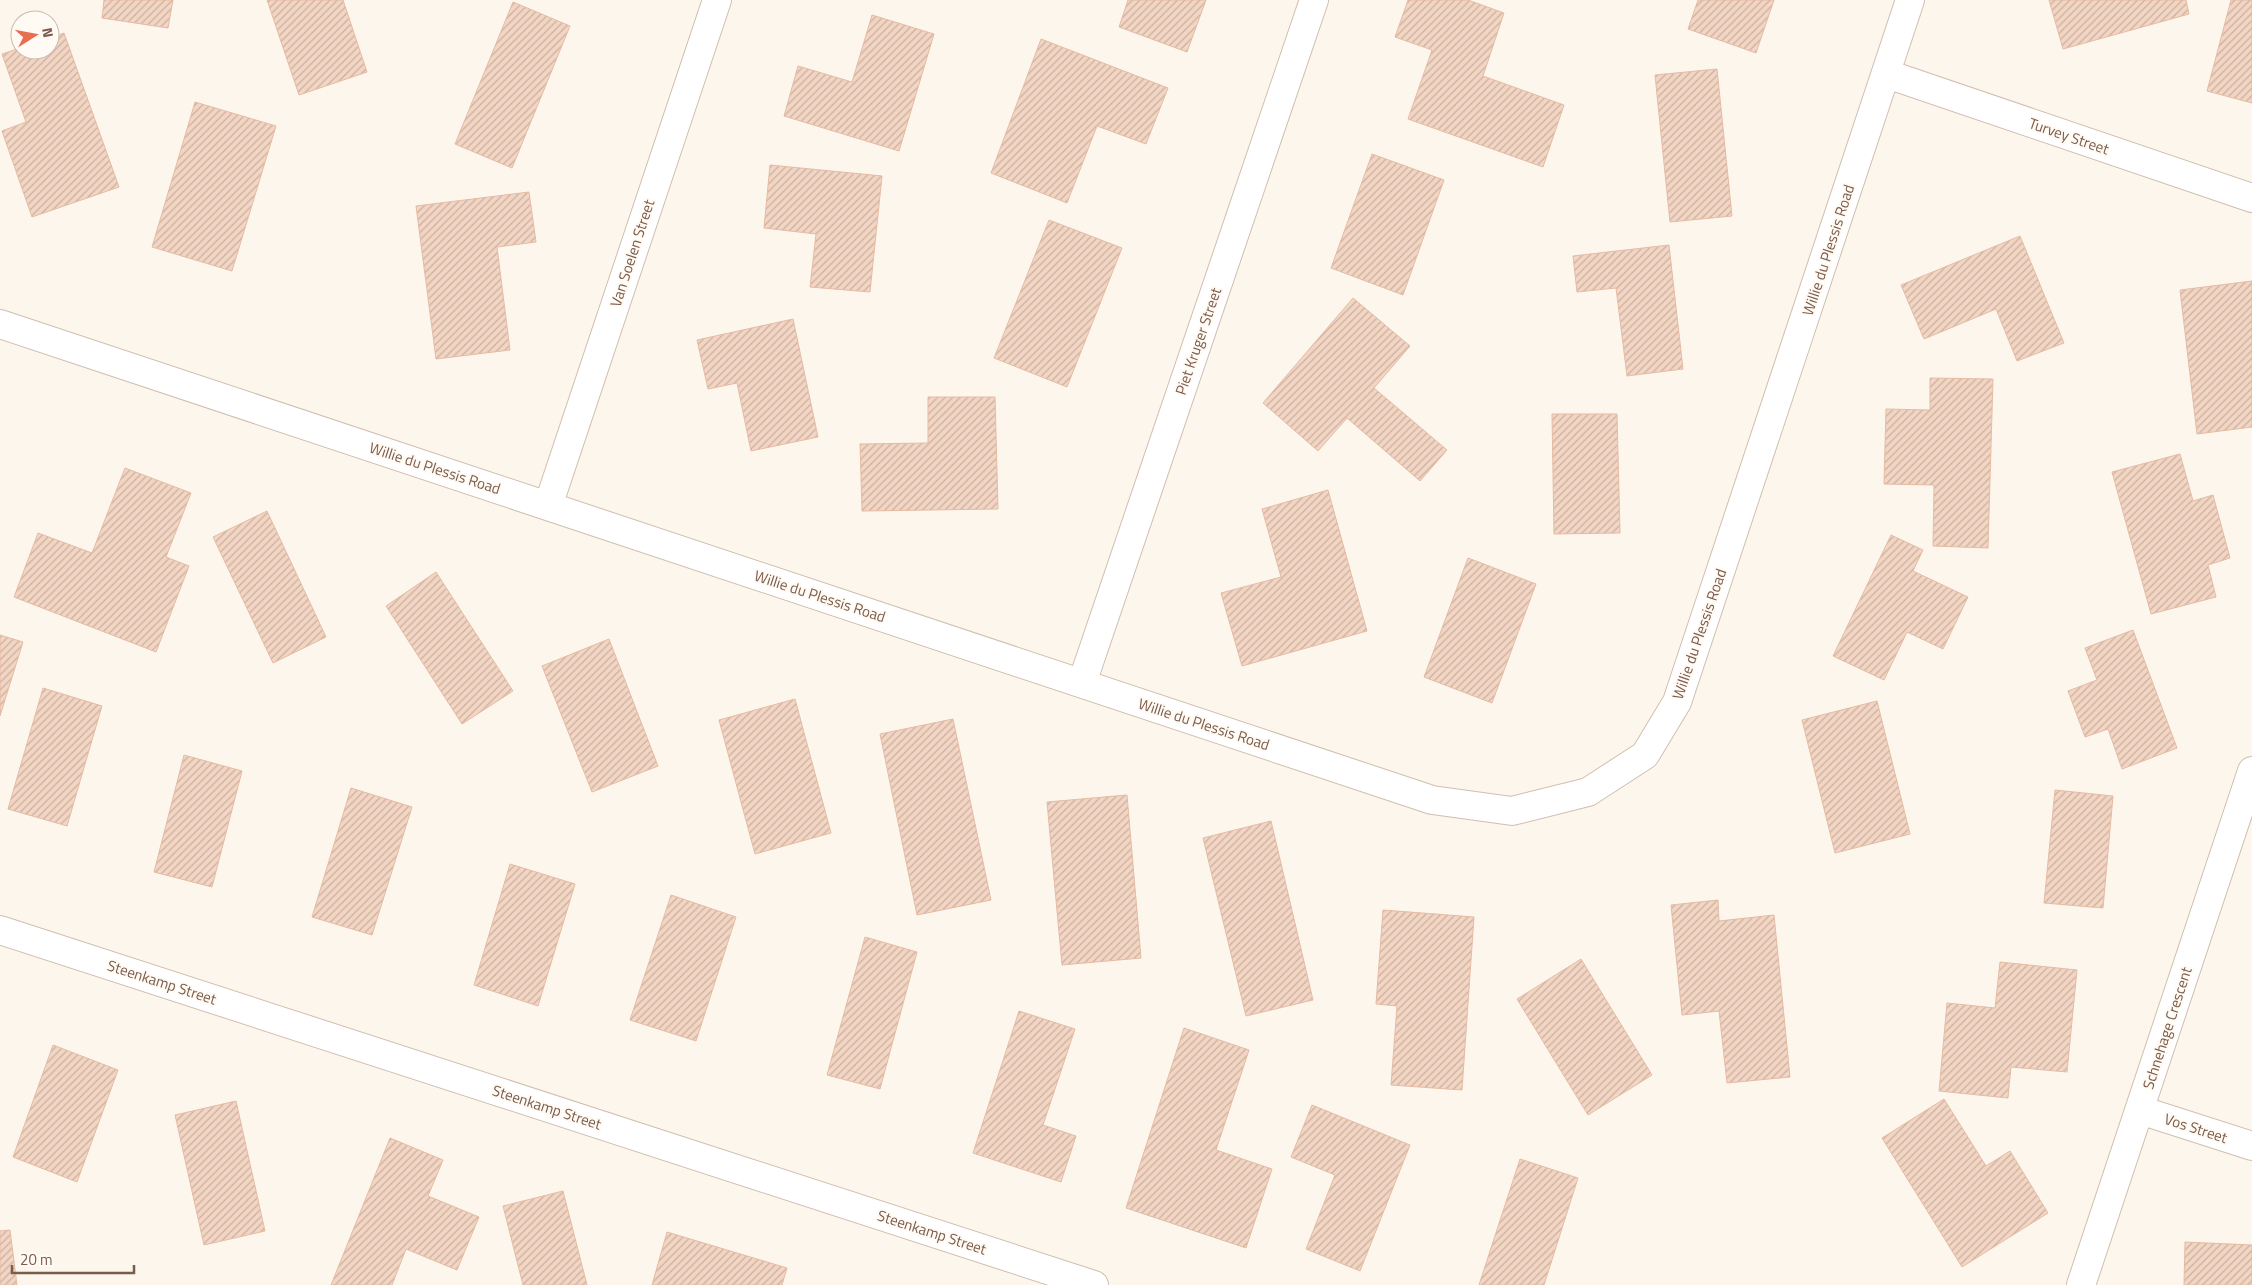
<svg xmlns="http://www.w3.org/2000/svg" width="2252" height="1285" font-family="'Titillium Web',sans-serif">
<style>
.building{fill:url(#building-hatch);stroke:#e6bba3}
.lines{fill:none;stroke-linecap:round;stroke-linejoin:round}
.minor-casing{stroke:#d1beb0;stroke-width:30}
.minor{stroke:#fff;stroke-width:28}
.labels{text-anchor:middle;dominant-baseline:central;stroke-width:4;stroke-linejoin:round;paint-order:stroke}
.street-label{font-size:15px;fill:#7a5c4d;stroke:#fffaf3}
</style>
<defs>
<pattern id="building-hatch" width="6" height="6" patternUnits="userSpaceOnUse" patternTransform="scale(1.25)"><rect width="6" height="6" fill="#f3d5c3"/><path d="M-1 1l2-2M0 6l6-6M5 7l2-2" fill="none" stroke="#cab0a1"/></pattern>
</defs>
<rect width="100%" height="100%" fill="#fdf6ec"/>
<path class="building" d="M104,0H173L168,28L102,18Z
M267,0H343L367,72L299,95Z
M1128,0H1206L1187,52L1119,27Z
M1408,0H1468L1504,13L1483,76L1564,105L1543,167L1408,119L1432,50L1395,37Z
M1698,0H1774L1756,53L1688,29Z
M2049,0H2186L2189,14L2063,49Z
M2231,0H2252V103L2207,91Z
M513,2L570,26L512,168L455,144Z
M872,15L934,34L899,151L784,116L798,66L852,82Z
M64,33L119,187L32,217L2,131L26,122L2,54L20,48V50H50V38Z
M1041,39L1168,88L1146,144L1097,126L1067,203L991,173Z
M1717,69L1732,216L1670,222L1655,75Z
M195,102L276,126L232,271L152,247Z
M1372,154L1444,180L1403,295L1331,268Z
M770,165L882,176L870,292L810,287L816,234L764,228Z
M529,192L536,242L497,247L510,350L436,359L416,206Z
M1049,220L1122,248L1067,387L994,358Z
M2020,236L2064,343L2017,361L1996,309L1924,339L1901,285Z
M1669,245L1683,369L1627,376L1616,288L1577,292L1573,256Z
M2252,281V427L2197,434L2180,290Z
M1353,298L1410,346L1374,388L1447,450L1420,481L1347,418L1318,451L1263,403Z
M793,319L818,437L751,451L737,383L708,389L697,340Z
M1930,378L1993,379L1988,548L1933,546L1934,485L1884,484L1886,409L1930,410Z
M928,397H995L998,509L862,511L860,444L928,443Z
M1552,414H1617L1620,533L1554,534Z
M2180,454L2193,501L2213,495L2230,558L2208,565L2216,597L2151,614L2112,472Z
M125,468L191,493L166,557L189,566L156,652L14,597L38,533L92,553Z
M1328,490L1367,631L1242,666L1221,593L1281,577L1262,509Z
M267,511L326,637L273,663L213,537Z
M1891,535L1923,550L1913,571L1968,597L1943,649L1907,632L1884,680L1833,656Z
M1468,558L1536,584L1492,703L1424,677Z
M436,572L513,691L462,724L386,606Z
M2133,630L2177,748L2122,769L2108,729L2085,737L2068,691L2097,680L2085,648Z
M0,635L23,642L0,716Z
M609,639L658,766L592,792L542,666Z
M43,688L102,706L67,826L8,809Z
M795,699L831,833L755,854L719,720Z
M1877,701L1910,834L1835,853L1802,720Z
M953,719L991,900L917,915L880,734Z
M184,755L242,771L212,887L154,872Z
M351,788L412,807L372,935L312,917Z
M2055,790L2113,796L2103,908L2044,903Z
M1127,795L1141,958L1062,965L1047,802Z
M1271,821L1313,1000L1246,1016L1203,838Z
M510,864L575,884L538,1006L474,985Z
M671,895L736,917L696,1041L630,1020Z
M1718,900L1719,921L1774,915L1790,1077L1727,1083L1719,1011L1682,1015L1671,905Z
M1383,910L1474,917L1462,1090L1391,1085L1397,1006L1376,1004Z
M865,937L917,952L880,1089L827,1075Z
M1581,959L1652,1075L1588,1115L1517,999Z
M2000,962L2077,970L2067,1072L2011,1067L2008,1098L1939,1091L1947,1003L1995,1008Z
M1019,1011L1075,1029L1043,1125L1076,1136L1061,1182L973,1153Z
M1184,1028L1249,1050L1216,1150L1272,1169L1246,1248L1126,1208Z
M53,1045L118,1070L77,1182L13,1157Z
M1944,1099L1986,1166L2010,1151L2048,1213L1962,1267L1882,1138Z
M236,1101L265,1231L204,1245L175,1115Z
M1312,1105L1410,1145L1360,1271L1306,1249L1335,1175L1291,1157Z
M390,1138L443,1160L428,1196L479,1217L457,1270L406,1249L392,1285H331Z
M1520,1159L1578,1178L1544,1285H1479Z
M563,1191L587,1285H523L503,1206Z
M10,1230L17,1285H0V1231Z
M667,1232L787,1268L782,1285H652Z
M2185,1242L2252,1245V1285H2184Z"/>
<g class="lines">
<defs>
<path id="minor" d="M1887,74L2252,198
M0,324L1432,800L1512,811L1588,792L1645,755L1677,702L1910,0
M548,506L717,0
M1082,683L1314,0
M0,930L1094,1285
M2140,1110L2252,1146
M2081,1285L2252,771"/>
</defs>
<use href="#minor" class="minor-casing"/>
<use href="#minor" class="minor"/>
</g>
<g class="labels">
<g class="street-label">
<text transform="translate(2069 136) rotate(19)">Turvey Street</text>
<text transform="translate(1828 250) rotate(-72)">Willie du Plessis Road</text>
<text transform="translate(632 253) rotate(-72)">Van Soelen Street</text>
<text transform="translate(1198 341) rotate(-71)">Piet Kruger Street</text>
<text transform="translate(435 468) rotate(18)">Willie du Plessis Road</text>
<text transform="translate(820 596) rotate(18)">Willie du Plessis Road</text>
<text transform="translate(1699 634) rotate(-71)">Willie du Plessis Road</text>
<text transform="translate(1204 724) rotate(18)">Willie du Plessis Road</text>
<text transform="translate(162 982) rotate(18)">Steenkamp Street</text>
<text transform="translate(2167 1028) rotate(-72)">Schnehage Crescent</text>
<text transform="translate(547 1107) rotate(18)">Steenkamp Street</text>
<text transform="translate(2196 1128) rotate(18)">Vos Street</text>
<text transform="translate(932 1232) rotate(18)">Steenkamp Street</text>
</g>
</g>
<g transform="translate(35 35) rotate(79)"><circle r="24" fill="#fffaf3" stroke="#cabbb1"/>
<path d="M0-4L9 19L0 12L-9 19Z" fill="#e76f51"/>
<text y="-8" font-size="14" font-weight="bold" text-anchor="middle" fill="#7a5c4d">N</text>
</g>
<path d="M12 1265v8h122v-8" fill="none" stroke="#7a5c4d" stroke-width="2.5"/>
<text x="20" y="1265" font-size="15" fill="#7a5c4d" stroke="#fffaf3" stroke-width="4" paint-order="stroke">20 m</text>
</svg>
